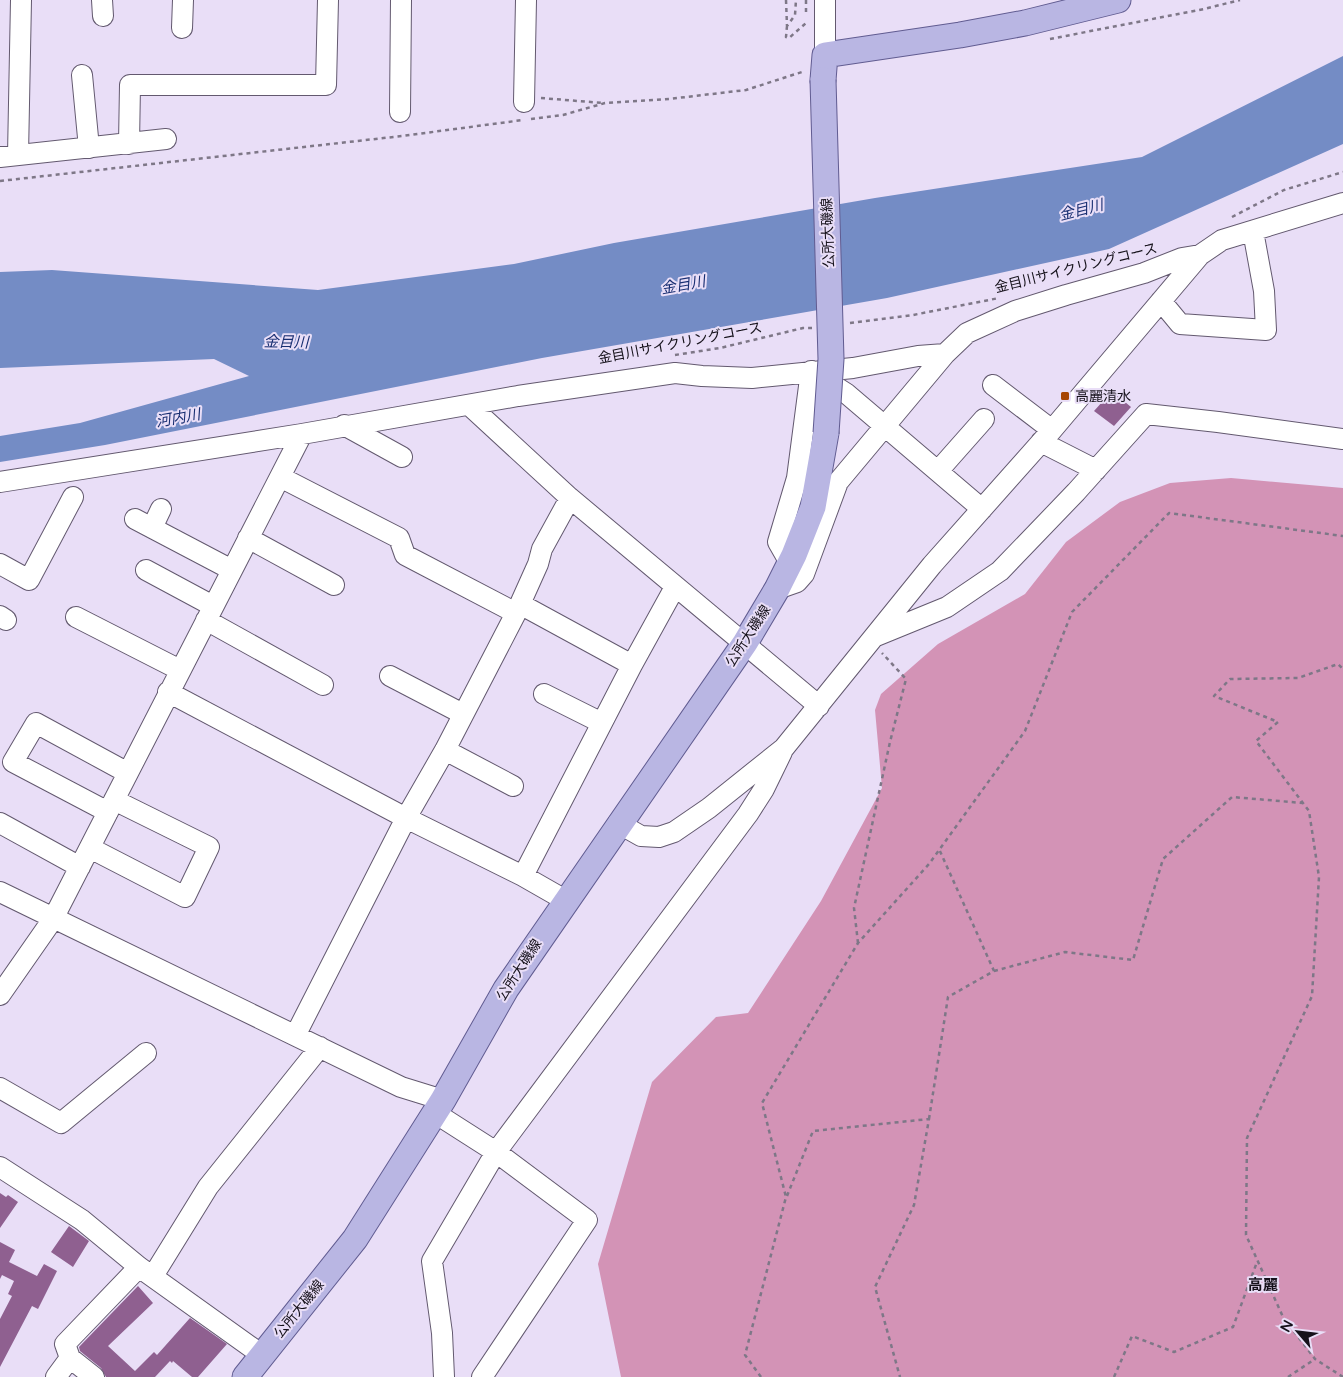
<svg xmlns="http://www.w3.org/2000/svg" width="1343" height="1377" font-family="'Varela Round','Noto Sans JP',sans-serif">
<style>
.forest{fill:#d393b6}
.water{fill:#748cc5}
.building{fill:#8f6090}
.lines{fill:none;stroke-linecap:round;stroke-linejoin:round}
.minor-casing{stroke:#63596f;stroke-width:22}
.major-casing{stroke:#615c91;stroke-width:27}
.path{stroke:#7e7787;stroke-width:2.5;stroke-dasharray:4 4;stroke-linecap:butt}
.minor{stroke:#fff;stroke-width:20}
.major{stroke:#b9b6e3;stroke-width:25}
.major-bridge-casing{stroke:#615c91;stroke-width:27;stroke-linecap:butt}
.major-bridge{stroke:#b9b6e3;stroke-width:25}
.poi-dot{fill:#a74503;stroke:#e9def7;stroke-width:2}
.labels{text-anchor:middle;dominant-baseline:central;stroke-width:4;stroke-linejoin:round;paint-order:stroke}
.street-label{font-size:14px;fill:#15111a;stroke:#e9def7}
.poi-label{font-size:14px;fill:#15111a;stroke:#e9def7;text-anchor:start}
.water-label{font-size:15px;font-style:italic;fill:#182e71;stroke:#e9def7}
.neighbourhood-label{font-size:15px;font-weight:bold;fill:#15111a;stroke:#e9def7}
</style>
<rect width="100%" height="100%" fill="#e9def7"/>
<path class="forest" d="M1231,478L1343,488V1377H621L598,1264L652,1082L716,1017L748,1013L821,901L882,788L875,710L881,694L938,644L1025,594L1066,542L1120,502L1170,483Z"/>
<path class="water" d="M1343,56V144L1109,249L887,298L542,358L105,445L0,462V436L80,423L249,376L214,359L0,368V272L52,270L318,290L514,264L614,243L875,198L1142,157Z"/>
<path class="building" d="M1112,391L1131,407L1114,426L1094,411Z
M0,1193L6,1197L8,1195L18,1202L0,1228Z
M69,1226L89,1241L73,1267L51,1252Z
M0,1242L15,1250L9,1262L37,1276L44,1264L57,1271L38,1309L32,1306L0,1367V1319L12,1296L8,1294L14,1281L2,1275L0,1279Z
M138,1286L153,1303L108,1346L135,1371L154,1352L157,1355L190,1318L227,1344L198,1377H192L173,1361L172,1363L170,1361L155,1377H106L101,1368L80,1351L79,1347Z"/>
<g class="lines">
<defs>
<path id="minor" d="M102,0L103,16
M825,0V55
M182,28L183,0
M82,75L89,148
M524,102L526,0
M400,112L401,0
M129,144L130,85H326L328,0
M18,155L21,0
M0,157L166,139
M1161,301L1180,324L1266,330L1264,291L1253,231
M993,385L1052,430
M469,405L570,498
M344,425L402,457
M1041,442L1096,470
M938,471L984,419
M280,477L399,538L405,555L516,613
M0,482L302,434L518,396L675,373L702,376L752,378L853,368L918,356L945,354L967,333L1015,311L1066,295L1144,273L1182,258L1200,255
M135,519L232,570
M152,528L161,509
M248,538L334,585
M790,563L778,542L797,478L811,371L847,394L982,509
M0,564L29,580L73,497
M146,570L213,606
M777,589L797,582L804,574L838,482L945,354
M520,604L632,665
M0,616L6,620
M76,617L180,670
M206,620L323,685
M876,636L947,607L1000,571L1076,492L1146,414L1218,422L1343,439
M390,676L463,714
M168,692L406,818L523,876L565,900
M544,694L602,723
M445,750L513,786
M108,812L13,762L36,723L128,773
M0,823L80,867
M618,823L641,836L659,837L674,832L709,808L784,748L932,565L1052,430L1200,255L1222,240L1343,203
M90,848L185,897L209,847L114,800
M523,876L632,665L675,587
M0,892L401,1087L443,1100
M0,995L53,919L302,434
M296,1034L406,818L445,750L516,613L538,564L542,549L570,498L819,706
M0,1088L61,1123L146,1053
M435,1113L496,1152L587,1220L482,1377
M0,1167L82,1220L139,1267L262,1355
M153,1276L208,1187L320,1047
M56,1377L70,1358
M94,1377L70,1358L65,1344L139,1267
M444,1377L442,1333L432,1261L496,1152L748,814L764,789L782,752"/>
<path id="major" d="M823,80L825,55L960,35L1025,23L1118,0
M245,1377L355,1239L443,1100L506,989L745,643L777,589L794,555L813,507L826,433"/>
</defs>
<use href="#minor" class="minor-casing"/>
<use href="#major" class="major-casing"/>
<path class="path" d="M786,0L787,26L795,15L796,0
M806,0V16
M787,26L786,37L789,38L806,23
M1050,39L1204,9L1240,0
M541,98L603,103
M531,119L563,115L605,103L669,99L746,90L805,71
M0,181L402,136L523,120
M1232,217L1284,190L1343,172
M850,323L913,315L999,298
M675,355L720,348L803,328H812
M858,943L854,908L890,742L906,679L882,653
M994,971L1065,952L1133,960L1163,859L1232,797L1303,803
M929,1119L948,997L994,971L939,849
M787,1196L813,1131L929,1119L914,1205L875,1287L900,1377
M761,1377L745,1355L786,1197L762,1103L858,943L929,864L1025,731L1072,612L1169,513L1343,536
M1114,1377L1132,1336L1174,1352L1233,1327L1257,1262
M1288,1377L1315,1359
M1343,1377L1315,1359L1283,1317L1246,1235L1247,1138L1312,996L1319,877L1309,811L1256,741L1278,722L1214,696L1230,679L1298,678L1338,664L1343,669"/>
<use href="#minor" class="minor"/>
<use href="#major" class="major"/>
<defs>
<path id="major-bridge" d="M823,80L831,359L826,433"/>
</defs>
<use href="#major-bridge" class="major-bridge-casing"/>
<use href="#major-bridge" class="major-bridge"/>
</g>
<rect class="poi-dot" x="1060" y="391" width="10" height="10" rx="2.5"/>
<g class="labels">
<g class="street-label">
<text transform="translate(828 233) rotate(-92)">公所大磯線</text>
<text transform="translate(1076 268) rotate(-14)">金目川サイクリングコース</text>
<text transform="translate(680 343) rotate(-11)">金目川サイクリングコース</text>
<text transform="translate(748 636) rotate(-57)">公所大磯線</text>
<text transform="translate(519 970) rotate(-57)">公所大磯線</text>
<text transform="translate(299 1309) rotate(-51)">公所大磯線</text>
</g>
<g class="poi-label">
<text x="1075" y="396">高麗清水</text>
</g>
<g class="water-label">
<text transform="translate(1081 210) rotate(-14)">金目川</text>
<text transform="translate(683 285) rotate(-10)">金目川</text>
<text transform="translate(286 342) rotate(1)">金目川</text>
<text transform="translate(178 418) rotate(-10)">河内川</text>
</g>
<g class="neighbourhood-label">
<text x="1263" y="1285">高麗</text>
</g>
</g>
<g transform="translate(1298 1332) rotate(298)" stroke="#e9def7" stroke-width="4" paint-order="stroke">
<path d="M0-4L9 19L0 12L-9 19Z" fill="#15111a"/>
<text y="-8" font-size="14" font-weight="bold" text-anchor="middle" fill="#15111a">N</text>
</g>
</svg>
